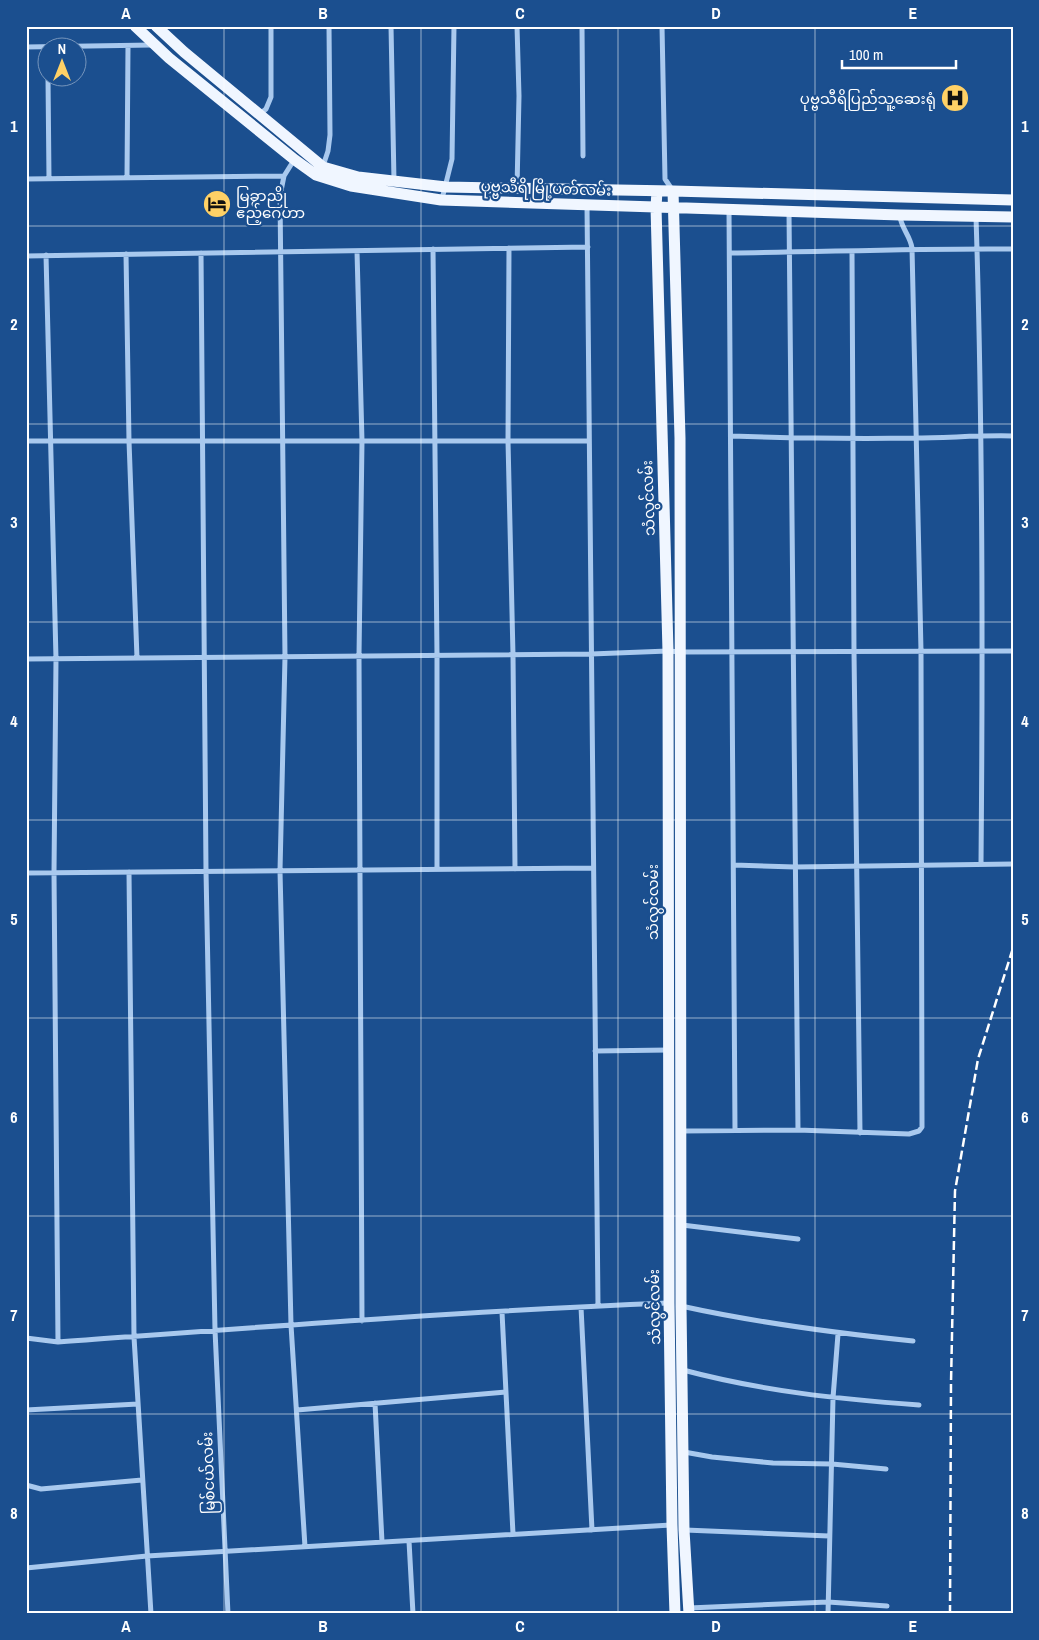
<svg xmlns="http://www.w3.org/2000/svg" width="1039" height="1640" font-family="'Archivo Narrow','Noto Sans Myanmar',sans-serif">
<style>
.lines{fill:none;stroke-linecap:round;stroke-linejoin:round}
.street{stroke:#a9c9ee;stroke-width:5}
.primary{stroke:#f0f6ff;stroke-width:11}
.rail{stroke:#fff;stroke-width:2.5;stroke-dasharray:9 4;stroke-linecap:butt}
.grid{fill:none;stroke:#fff;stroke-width:1;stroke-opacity:0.55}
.labels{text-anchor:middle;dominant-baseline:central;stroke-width:4.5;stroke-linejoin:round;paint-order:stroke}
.poi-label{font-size:15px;fill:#fff;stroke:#1b4f8f;text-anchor:end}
.street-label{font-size:15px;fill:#fff;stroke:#1b4f8f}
.neatline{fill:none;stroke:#fff;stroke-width:2}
.grid-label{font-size:16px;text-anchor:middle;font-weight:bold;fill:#fff}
</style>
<rect width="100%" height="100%" fill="#1b4f8f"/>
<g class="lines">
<path class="street" d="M391,26L394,181
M517,26L519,96L517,188
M582,26L583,156
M662,26L665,179L673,191
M26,47L152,45
M48,78L49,179
M260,114L266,109L271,97V26
M294,160L284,176L280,196L285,657L280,871L291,1325L305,1547
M323,166L328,151L330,135L329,26
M127,178L128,46
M26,179L284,176
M442,199L452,159L454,26
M587,205L598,1306
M729,210L735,1130
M789,212L798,1130
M976,217C983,433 983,648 981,864
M509,248L508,441L513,655L515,869
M433,249L437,655V869
M357,251L362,441L359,656L362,1321
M852,251L854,652L860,1133
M201,253L206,871L215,1330L228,1614
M730,253C824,252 918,248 1013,249
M126,254L129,441L137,658
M46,255L56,659L54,873L58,1342
M26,256L588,247
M731,436C792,438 853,439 914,438C947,438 980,435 1013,436
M26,441H589
M26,659L591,654L668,651L681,652L1013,651
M734,865L795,867L1013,864
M129,872L134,1337L151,1614
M26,873L593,868
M595,1051L669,1050
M682,1131L798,1130L909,1134L919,1131L922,1127L921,651L912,248C910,235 901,228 900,216
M682,1225L798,1239
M681,1306C758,1323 835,1333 913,1341
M581,1307L592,1530
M502,1312L513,1534
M26,1338L58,1342C261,1327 464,1311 668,1303
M683,1370C762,1391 837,1399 919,1405
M375,1403L382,1542
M26,1410L138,1404
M297,1410L506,1392
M684,1452L712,1457L773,1463L832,1464L886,1469
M26,1485L41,1489L142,1480
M685,1530L829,1536
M409,1541L413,1614
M26,1568L147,1556L671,1525
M689,1608L828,1602L887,1606
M828,1614L833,1398L838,1334"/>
<path class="primary" d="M135,26L169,58L295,160L316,175L351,186L441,200L900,215L1013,217
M156,26L184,52L323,167L358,177L446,187L673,191L1013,200
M657,191L656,207L668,651L669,1303L672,1525L675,1614
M673,191L680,438L681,1307L684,1530L689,1614"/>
<path class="rail" d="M950,1614L951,1383L955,1191L978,1059L1013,948"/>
</g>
<path class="grid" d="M224,26V1614M421,26V1614M618,26V1614M815,26V1614M26,226H1013M26,424H1013M26,622H1013M26,820H1013M26,1018H1013M26,1216H1013M26,1414H1013"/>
<defs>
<symbol id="hospital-disc" viewBox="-11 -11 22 22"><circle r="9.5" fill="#ffd166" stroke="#1b4f8f"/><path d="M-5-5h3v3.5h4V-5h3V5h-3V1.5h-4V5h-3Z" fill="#111"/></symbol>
<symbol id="hotel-disc" viewBox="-11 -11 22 22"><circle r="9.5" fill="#ffd166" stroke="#1b4f8f"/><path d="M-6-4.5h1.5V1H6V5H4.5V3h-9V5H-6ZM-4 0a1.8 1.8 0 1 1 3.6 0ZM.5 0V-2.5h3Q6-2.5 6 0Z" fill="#111"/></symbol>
</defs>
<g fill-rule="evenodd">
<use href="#hospital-disc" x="939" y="82" width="32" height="32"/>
<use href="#hotel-disc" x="201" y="188" width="32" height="32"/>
</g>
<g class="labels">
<g class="poi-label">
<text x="936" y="98">ပုဗ္ဗသီရိပြည်သူ့ဆေးရုံ</text>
<text x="236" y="195" text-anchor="start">မြခွာညို<tspan x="236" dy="17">ဧည့်ဂေဟာ</tspan></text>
</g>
<g class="street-label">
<text transform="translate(546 188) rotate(2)">ပုဗ္ဗသီရိ မြို့ပတ်လမ်း</text>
<text transform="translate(648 498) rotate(-92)">သံလွင်လမ်း</text>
<text transform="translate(652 902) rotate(-90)">သံလွင်လမ်း</text>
<text transform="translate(654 1307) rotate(-91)">သံလွင်လမ်း</text>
<text transform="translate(208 1473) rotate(-92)">မြစ်ငယ်လမ်း</text>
</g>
</g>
<rect width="1039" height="1640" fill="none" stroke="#1b4f8f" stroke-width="55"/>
<g transform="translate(62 62)"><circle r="24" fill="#1b4f8f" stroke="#7695bc"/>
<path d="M0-4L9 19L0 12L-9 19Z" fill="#ffd166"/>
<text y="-8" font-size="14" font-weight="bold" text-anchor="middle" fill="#ffffff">N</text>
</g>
<path d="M842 60v8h114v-8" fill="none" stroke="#ffffff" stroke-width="2.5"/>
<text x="849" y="60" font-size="15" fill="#ffffff" stroke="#1b4f8f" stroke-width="4" paint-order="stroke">100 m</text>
<rect x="28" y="28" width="984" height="1584" class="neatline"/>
<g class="grid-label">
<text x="126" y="19">A</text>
<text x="323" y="19">B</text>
<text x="520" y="19">C</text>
<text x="716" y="19">D</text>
<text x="913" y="19">E</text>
<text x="14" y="132">1</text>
<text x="1025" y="132">1</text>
<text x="14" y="330">2</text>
<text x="1025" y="330">2</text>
<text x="14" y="528">3</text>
<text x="1025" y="528">3</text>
<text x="14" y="727">4</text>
<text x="1025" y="727">4</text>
<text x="14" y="925">5</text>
<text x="1025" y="925">5</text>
<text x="14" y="1123">6</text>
<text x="1025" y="1123">6</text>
<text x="14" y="1321">7</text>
<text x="1025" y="1321">7</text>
<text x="14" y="1519">8</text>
<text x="1025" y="1519">8</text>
<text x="126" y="1632">A</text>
<text x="323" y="1632">B</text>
<text x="520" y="1632">C</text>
<text x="716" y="1632">D</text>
<text x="913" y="1632">E</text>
</g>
</svg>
